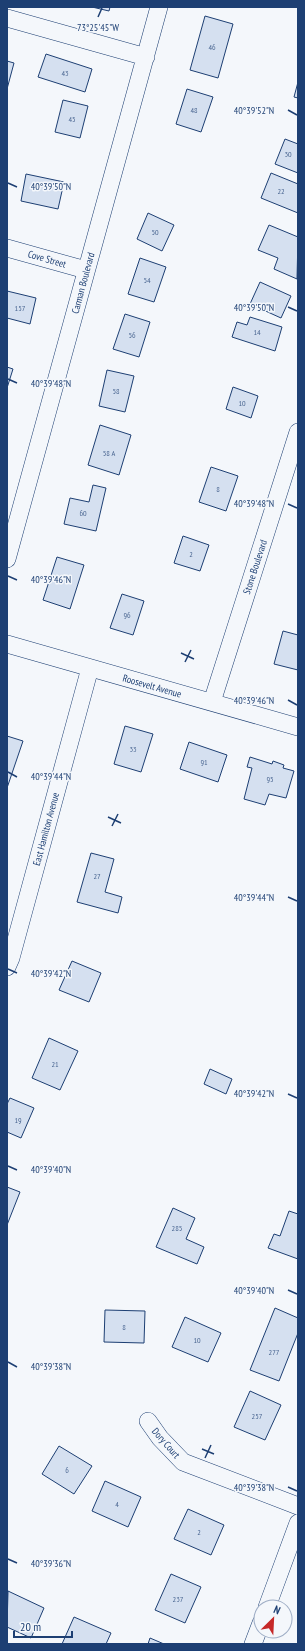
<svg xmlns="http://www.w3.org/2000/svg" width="305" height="1651" font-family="'PT Sans Narrow',sans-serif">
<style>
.building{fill:#d5e0f0;stroke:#1d3f73}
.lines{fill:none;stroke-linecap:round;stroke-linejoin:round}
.street-casing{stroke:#1d3f73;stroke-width:18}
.street{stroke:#f4f7fb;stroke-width:17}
.ticks{fill:none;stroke:#1d3f73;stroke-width:1.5}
.labels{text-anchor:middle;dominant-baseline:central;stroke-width:3;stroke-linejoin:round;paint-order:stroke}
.number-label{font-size:8px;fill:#4b6792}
.street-label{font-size:10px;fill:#1d3f73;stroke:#f4f7fb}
.ticks-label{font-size:10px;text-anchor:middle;fill:#1d3f73;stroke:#f4f7fb;stroke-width:3;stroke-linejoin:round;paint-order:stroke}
</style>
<rect width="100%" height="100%" fill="#f4f7fb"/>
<path class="building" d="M92,7H110L109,11Z
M205,16L233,24L218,78L190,70Z
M46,54L92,69L85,92L38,77Z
M7,61L14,63L7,89Z
M298,82V98L294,97Z
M187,89L213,97L201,132L176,124Z
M63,100L88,106L80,138L55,132Z
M285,139L298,144V173L275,164Z
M271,173L298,184V213L261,198Z
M26,174L64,182L58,209L21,201Z
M148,213L174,225L162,251L137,239Z
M269,225L298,237L297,279L274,269L278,258L258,250Z
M140,258L166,267L154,302L128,294Z
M260,282L291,296L281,318L250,304Z
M7,291L36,298L30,324L7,318Z
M125,314L150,322L139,357L113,349Z
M250,317L282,327L275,351L232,337L237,322L247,325Z
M7,367L13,369L7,388Z
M107,370L134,376L125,412L99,406Z
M233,387L258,396L251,418L226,409Z
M100,425L131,435L119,475L88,465Z
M211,467L238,476L226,511L199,502Z
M93,485L106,488L96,531L64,524L70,498L89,502Z
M183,536L209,545L200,571L174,563Z
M57,557L84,565L70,609L43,600Z
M122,594L144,601L133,635L110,628Z
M283,631L298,635V670L274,664Z
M125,726L153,734L141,772L114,764Z
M7,736L23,741L7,788Z
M189,742L227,755L218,782L180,769Z
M250,757L272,764L273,761L284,765L283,768L294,771L286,798L269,794L265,805L244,799L252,768L247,767Z
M91,853L114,859L105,892L122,897L118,913L77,902Z
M72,961L101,973L89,1002L59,990Z
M49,1038L78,1051L60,1090L32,1078Z
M210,1069L232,1079L226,1094L204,1084Z
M10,1098L34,1108L21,1138L7,1132V1104Z
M7,1187L20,1192L7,1225Z
M173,1208L195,1218L186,1239L204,1247L197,1264L156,1247Z
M289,1211L298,1214V1259L268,1248L274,1234L280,1236Z
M275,1308L298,1318V1333L279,1381L250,1370Z
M105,1310L145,1311L144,1343L104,1342Z
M185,1317L221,1333L208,1362L172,1347Z
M250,1391L281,1405L265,1440L234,1427Z
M59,1446L92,1466L74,1494L42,1474Z
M105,1481L141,1497L128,1527L92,1511Z
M188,1509L224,1525L211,1555L174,1539Z
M171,1574L201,1587L185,1623L155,1610Z
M8,1591L44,1608L31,1638L7,1627Z
M74,1617L111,1633L106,1644H62Z
M150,1638L164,1644H148Z"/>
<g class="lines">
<defs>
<path id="street" d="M7,18L146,57
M7,248L86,270
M7,559L159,7
M7,644L298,727
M212,702L298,432
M7,967L11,958L90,668
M148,1421L160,1438L183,1462L298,1506
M267,1607L298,1523
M253,1644L261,1623"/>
</defs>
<use href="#street" class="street-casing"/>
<use href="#street" class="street"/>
</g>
<path class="ticks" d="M98,17L102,8M288,110L297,115M8,183L17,187M288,307L297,311M8,379L17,383M288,504L297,508M8,576L17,580M181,653L194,659M185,662L191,650M288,700L297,705M8,772L17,777M108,817L121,823M112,826L118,814M288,897L297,901M8,969L17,973M288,1094L297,1098M8,1166L17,1170M288,1290L297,1294M8,1362L17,1367M202,1449L214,1454M205,1458L211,1445M288,1487L297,1491M8,1559L17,1563"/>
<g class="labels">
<g class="number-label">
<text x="212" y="47">46</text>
<text x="65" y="73">43</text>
<text x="194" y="110">48</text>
<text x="72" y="119">45</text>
<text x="288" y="154">30</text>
<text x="281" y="191">22</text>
<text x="155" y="232">50</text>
<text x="147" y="280">54</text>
<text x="20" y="308">157</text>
<text x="257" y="332">14</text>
<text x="132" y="335">56</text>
<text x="116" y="391">58</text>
<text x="242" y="403">10</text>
<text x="109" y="453">58 A</text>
<text x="218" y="489">8</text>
<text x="83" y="513">60</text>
<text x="191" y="554">2</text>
<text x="127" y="615">96</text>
<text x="133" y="749">33</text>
<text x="204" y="762">91</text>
<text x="270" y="779">95</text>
<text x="97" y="876">27</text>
<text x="55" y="1064">21</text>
<text x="18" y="1120">19</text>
<text x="177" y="1228">285</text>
<text x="124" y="1327">8</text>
<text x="197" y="1340">10</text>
<text x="274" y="1352">277</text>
<text x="257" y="1416">257</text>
<text x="67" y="1470">6</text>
<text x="117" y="1504">4</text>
<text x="199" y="1532">2</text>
<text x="178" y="1599">237</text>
</g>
<g class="street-label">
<text transform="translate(47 259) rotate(16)">Cove Street</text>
<text transform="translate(83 283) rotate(-75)">Carman Boulevard</text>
<text transform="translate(255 567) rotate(-72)">Stone Boulevard</text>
<text transform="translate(152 686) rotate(16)">Roosevelt Avenue</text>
<text transform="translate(46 829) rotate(-75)">East Hamilton Avenue</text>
<text transform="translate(166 1443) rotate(49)">Dory Court</text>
</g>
</g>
<g class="ticks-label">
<text x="98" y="31">73°25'45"W</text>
<text x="254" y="114">40°39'52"N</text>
<text x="51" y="190">40°39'50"N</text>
<text x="254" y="311">40°39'50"N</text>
<text x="51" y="387">40°39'48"N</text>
<text x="254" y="507">40°39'48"N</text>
<text x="51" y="583">40°39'46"N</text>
<text x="254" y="704">40°39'46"N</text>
<text x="51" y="780">40°39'44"N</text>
<text x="254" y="901">40°39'44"N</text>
<text x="51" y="977">40°39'42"N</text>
<text x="254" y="1097">40°39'42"N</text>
<text x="51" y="1173">40°39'40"N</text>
<text x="254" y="1294">40°39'40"N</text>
<text x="51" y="1370">40°39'38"N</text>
<text x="254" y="1491">40°39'38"N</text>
<text x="51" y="1567">40°39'36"N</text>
</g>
<rect width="305" height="1651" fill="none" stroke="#1d3f73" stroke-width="16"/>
<g transform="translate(273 1619) rotate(24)"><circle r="19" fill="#f4f7fb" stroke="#9eadc5"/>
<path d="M0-3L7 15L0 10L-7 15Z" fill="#c62828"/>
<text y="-6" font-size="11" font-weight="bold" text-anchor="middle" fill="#1d3f73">N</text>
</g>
<path d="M14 1631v6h58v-6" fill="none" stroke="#1d3f73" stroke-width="2"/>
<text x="20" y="1631" font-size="12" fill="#1d3f73" stroke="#f4f7fb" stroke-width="3" paint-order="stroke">20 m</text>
</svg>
